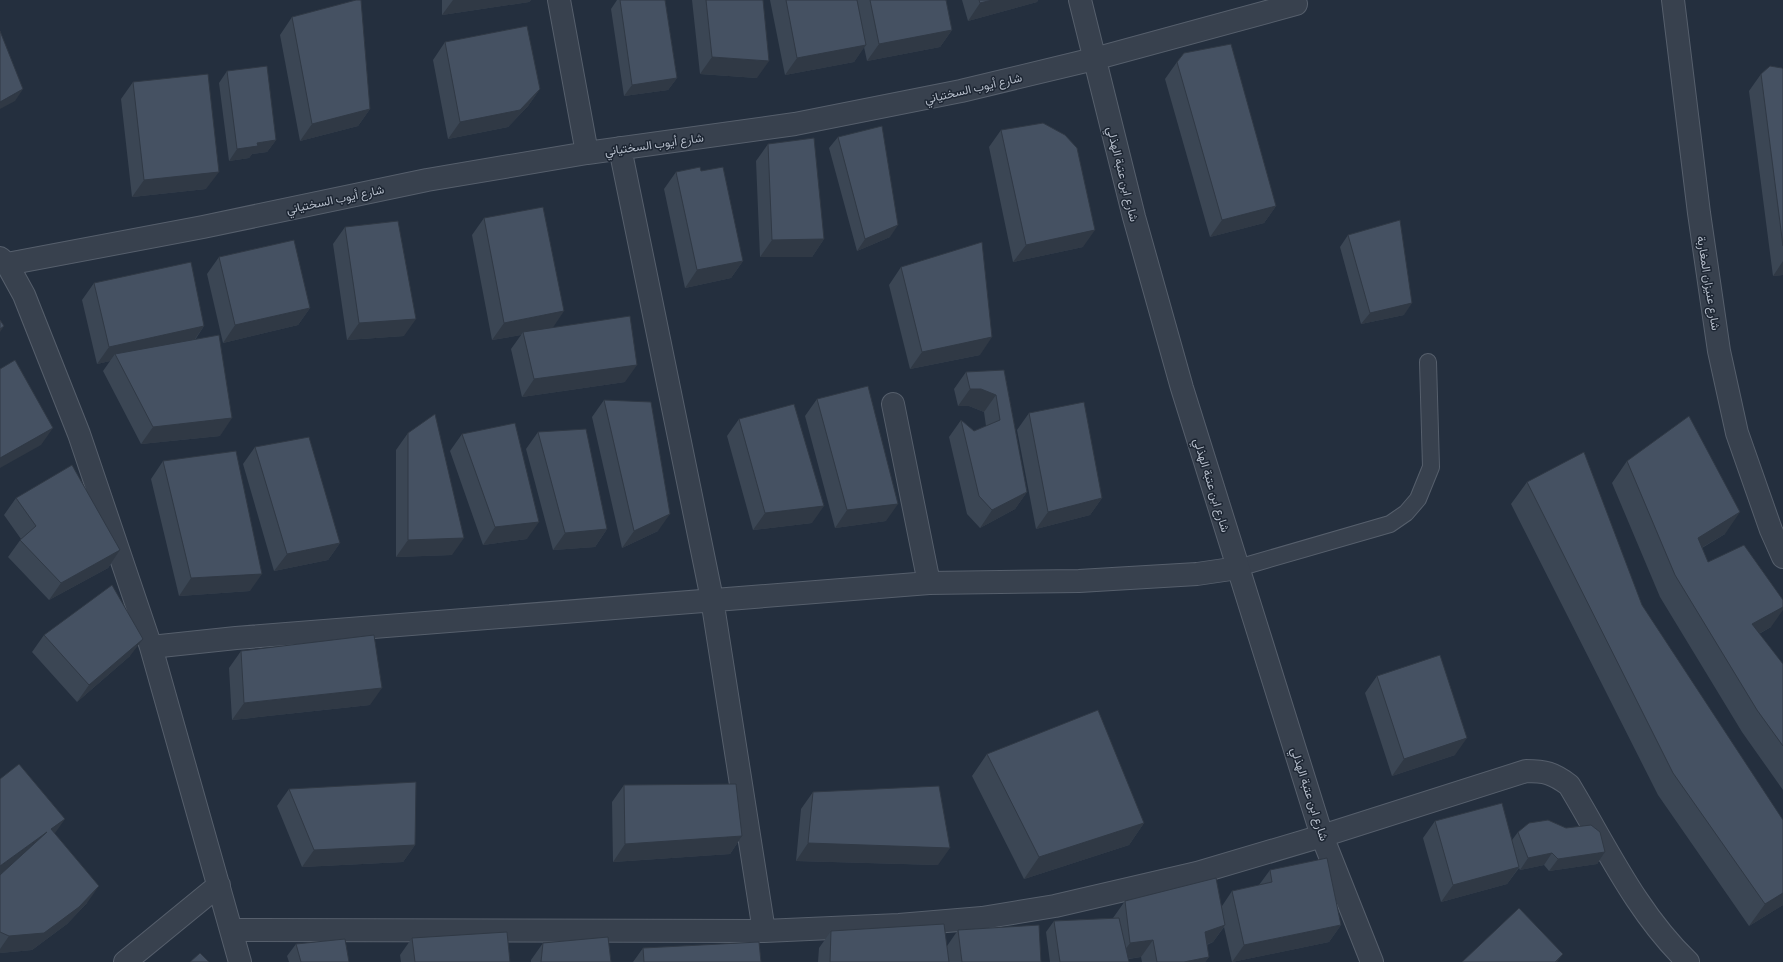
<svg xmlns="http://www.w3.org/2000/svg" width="1783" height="962" font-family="'PT Sans Narrow',Vazirmatn,sans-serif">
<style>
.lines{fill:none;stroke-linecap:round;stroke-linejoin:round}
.lane-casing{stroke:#565f6c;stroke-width:18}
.street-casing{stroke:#565f6c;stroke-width:24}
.lane{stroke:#38414e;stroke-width:16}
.street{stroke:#38414e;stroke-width:22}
.wall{fill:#3b4654}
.shaded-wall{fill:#303945}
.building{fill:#455162;stroke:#303945}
.labels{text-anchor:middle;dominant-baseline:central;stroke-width:3;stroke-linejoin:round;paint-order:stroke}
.street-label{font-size:12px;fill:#b4bcc9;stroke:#1d2633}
</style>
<rect width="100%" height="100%" fill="#242f3e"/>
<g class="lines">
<defs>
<path id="lane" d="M1238,568L1390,524L1406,513L1418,499L1431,467L1428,362"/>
<path id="street" d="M559,0L587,153
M1080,0L1134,217L1182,388L1322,836L1372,962
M1673,0L1699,213L1719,351L1737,433L1771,530L1783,557
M620,148L712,599L764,931
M0,258L7,264L24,295L79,434L151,647L240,962
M7,264L203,227L427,180L587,153L795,124L961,91L1094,59L1296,4
M893,404L929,583
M151,647L236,638L929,583L1079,581L1197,574L1238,568
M232,930L764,931L899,925L982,918L1055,906L1197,873L1322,836L1526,771C1545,771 1553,773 1569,785C1606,846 1636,912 1688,962
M125,962L219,885"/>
</defs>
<use href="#lane" class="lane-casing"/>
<use href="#street" class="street-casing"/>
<use href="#lane" class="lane"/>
<use href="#street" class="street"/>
</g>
<path class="wall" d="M442,0H531L529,2L442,15Z
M617,0H665L677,78L668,90L624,96L611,9Z
M692,0H763L757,78L700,74Z
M770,0H946L952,30L940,47L867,61L864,47L854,62L785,75Z
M962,0H1038L1037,2L968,21Z
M292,17L370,109L358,126L300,141L280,35Z
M445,42L540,89L528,106L508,127L448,139L433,60Z
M1177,62L1276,206L1264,223L1210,237L1165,79Z
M1783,69V275L1773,276L1749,91L1761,74Z
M227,71L276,140L267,152L252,154L249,158L229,161L219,83Z
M133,82L206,189L132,197L121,99Z
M1001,130L1083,247L1013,262L989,147Z
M838,137L890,237L857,251L829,148Z
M768,144L824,239L812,257H760L756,161Z
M701,171L743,261L731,278L685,288L664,189L676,172Z
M484,218L553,327L625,382L522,397L511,349L521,335L492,340L472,235Z
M345,227L404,336L347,340L333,244Z
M1348,235L1404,315L1361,324L1340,247Z
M219,257L310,308L298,325L223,343L207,274Z
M901,267L980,355L910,369L889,285Z
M94,283L204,326L195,340L220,436L141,444L103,371L110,361L97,364L82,300Z
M1004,370L1027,492L1015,509L980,528L967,514L949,437L961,420L974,431L986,426L984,412L969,406H958L954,389L966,372Z
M817,399L886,521L835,528L805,416Z
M604,400L658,531L622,548L592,417Z
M1029,413L1102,498L1090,515L1036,529L1017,430Z
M739,419L812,523L753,530L727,436Z
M538,432L607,529L595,547L553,550L526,449Z
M408,433L452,555L396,557V450Z
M462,434L527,539L483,545L450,451Z
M255,447L340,543L328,560L274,571L243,464Z
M163,461L250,591L179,596L151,479Z
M1627,461L1725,534L1702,548L1708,562L1771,627L1759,634L1783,664V790L1742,732L1660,597L1612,483Z
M1527,482L1783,905L1749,926L1658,795L1511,504Z
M16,498L120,550L108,568L49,600L8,557L21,539L4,515Z
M44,635L130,656L77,702L32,652Z
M241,651L370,705L232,720L229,668Z
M1377,676L1455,755L1392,776L1365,693Z
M987,754L1144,823L1129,845L1024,879L972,776Z
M0,779L55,834L87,903L67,924L32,950L0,953V875L3,872L0,874Z
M624,785L742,836L730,854L613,862L612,802Z
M289,789L415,845L403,862L302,867L277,806Z
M813,792L938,865L796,861L801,809Z
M1435,821L1512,840L1518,832L1605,852L1597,864L1549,871L1544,865L1520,870L1519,868L1507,884L1441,902L1423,838Z
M1270,870L1341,925L1329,942L1232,962L1224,927L1213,942L1207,945L1209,957L1205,962H1142L1141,957L1129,959V962H1050L1046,932L1054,921L1113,918L1125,901L1222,906L1232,891L1259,885Z
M958,930L1041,962H818L819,948L831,931L947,946Z
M412,938L510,962H401L400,955Z
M543,943L611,962H531V960Z
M296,944L349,962H289L287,956Z
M643,948L761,962H633Z"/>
<path class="shaded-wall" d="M453,0H531L529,2L442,15Z
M992,0H1038L1037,2L968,21L980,3Z
M952,30L940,47L867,61L879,44Z
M866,45L854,62L785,75L797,58Z
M712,57L769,61L757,78L700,74Z
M677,78L668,90L624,96L632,85Z
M23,89L15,101L0,109V102Z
M540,89L528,106L508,127L448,139L460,122Z
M370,109L358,126L300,141L312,124Z
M276,140L267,152L252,154L249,158L229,161L237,149L257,143Z
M219,172L206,189L132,197L144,180Z
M1276,206L1264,223L1210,237L1222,220Z
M898,225L890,237L857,251L865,239Z
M1095,230L1083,247L1013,262L1026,245Z
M824,239L812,257H760L772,240Z
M743,261L731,278L685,288L697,270Z
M1783,261V275L1773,276Z
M1412,303L1404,315L1361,324L1370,313Z
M310,308L298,325L223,343L235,325Z
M564,311L552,329L523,332L521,335L492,340L504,323Z
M416,319L404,336L347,340L359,323Z
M4,326L0,332V329Z
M204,326L192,343L115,354L110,361L97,364L109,347Z
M992,337L980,355L910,369L922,352Z
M637,365L625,382L522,397L534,379Z
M970,389H981L996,395L984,412L969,406H958Z
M232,418L220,436L141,444L153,427Z
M53,428L41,445L0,468V458Z
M1027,492L1015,509L980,528L992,510Z
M1102,498L1090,515L1036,529L1048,512Z
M898,504L886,521L835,528L847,510Z
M824,506L812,523L753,530L765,513Z
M1740,512L1725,534L1682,559L1698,538Z
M670,514L658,531L622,548L634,531Z
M539,522L527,539L483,545L495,527Z
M607,529L595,547L553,550L565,533Z
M464,538L452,555L396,557L408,540Z
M340,543L328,560L274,571L287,554Z
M120,550L108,568L49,600L61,583Z
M262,574L250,591L179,596L191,578Z
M1783,607V610L1771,627L1736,646L1752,624Z
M143,639L130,656L77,702L89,685Z
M382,688L370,705L232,720L244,703Z
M1467,738L1455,755L1392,776L1404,759Z
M65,819L53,836L51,829Z
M1144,823L1129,845L1024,879L1039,857Z
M47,832L35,849L0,874V866Z
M742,836L730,854L613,862L625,844Z
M808,843L950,848L938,865L796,861Z
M415,845L403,862L302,867L314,850Z
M1605,852L1597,864L1549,871L1558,859Z
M1552,853L1544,865L1520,870L1528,858Z
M1519,867L1507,884L1441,902L1453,885Z
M99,886L87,903L67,924L32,950L0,953V949L9,936Z
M1783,893V905L1749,926L1765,904Z
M1225,925L1213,942L1193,949L1205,932Z
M1341,925L1329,942L1232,962L1244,945Z
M1153,940L1141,957L1118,960L1130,943Z
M1563,954L1557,962H1555Z
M1209,957L1205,962H1184Z"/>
<path class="building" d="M356,0H361L370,109L312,124L292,17Z
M620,0H665L677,78L632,85Z
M706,0H763L769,61L712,57Z
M786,0H857L866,45L797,58Z
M870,0H946L952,30L879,44Z
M979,0H992L980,3Z
M527,26L540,89L520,110L460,122L445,42Z
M0,31L23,89L0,102Z
M1231,44L1276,206L1222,220L1177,62L1184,53Z
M267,66L276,140L257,143L258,146L237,149L227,71Z
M1770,66L1782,68L1783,69V246L1761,74Z
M208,74L219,172L144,180L133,82Z
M1043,123L1065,135L1077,148L1095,230L1026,245L1001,130Z
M882,126L898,225L865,239L838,137Z
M814,138L824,239L772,240L768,144Z
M700,167L701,171L723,167L743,261L697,270L676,172Z
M543,207L564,311L504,323L484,218Z
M1400,220L1412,303L1370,313L1348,235Z
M398,221L416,319L359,323L345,227Z
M294,240L310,308L235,325L219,257Z
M982,242L992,337L922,352L901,267Z
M191,262L204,326L109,347L94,283Z
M630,316L637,365L534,379L523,332Z
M0,320L4,326L0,329Z
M219,335L232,418L153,427L115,354Z
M15,360L53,428L0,458V369Z
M1004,370L1027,492L992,510L979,496L961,420L974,431L1000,420L996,395L981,389H970L966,372Z
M868,386L898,504L847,510L817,399Z
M604,400L651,402L670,514L634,531Z
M1084,402L1102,498L1048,512L1029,413Z
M794,404L824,506L765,513L739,419Z
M435,414L464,538L408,540V433Z
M1689,416L1740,512L1698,538L1708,562L1744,545L1783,600V607L1752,624L1783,664V746L1757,710L1675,575L1627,461Z
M515,423L539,522L495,527L462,434Z
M586,429L607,529L565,533L538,432Z
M309,437L340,543L287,554L255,447Z
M236,451L262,574L191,578L163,461Z
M1584,452L1642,605L1783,820V893L1765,904L1673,773L1527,482Z
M72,465L120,550L61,583L20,540L36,526L16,498Z
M112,585L143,639L89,685L44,635Z
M374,635L382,688L244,703L241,651Z
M1440,655L1467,738L1404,759L1377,676Z
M1098,710L1144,823L1039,857L987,754Z
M19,764L65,819L51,829L99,886L79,907L44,933L9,936L0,932V875L47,832L0,866V779Z
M416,782L415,845L314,850L289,789Z
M736,784L742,836L625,844L624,785Z
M939,786L950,848L808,843L813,792Z
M1502,803L1519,867L1453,885L1435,821Z
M1548,820L1566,828L1591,825L1600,832L1605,852L1558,859L1552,853L1528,858L1518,832L1529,823Z
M1327,858L1341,925L1244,945L1232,891L1272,882L1270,870Z
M1216,878L1225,925L1205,932L1209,957L1184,962H1157L1153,940L1130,943L1125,901Z
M1519,908L1563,954L1555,962H1462Z
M1119,918L1129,962H1060L1054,921Z
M944,924L949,962H830L831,931Z
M1039,925L1041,962H962L958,930Z
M507,932L510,962H415L412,938Z
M608,937L611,962H541L543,943Z
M345,939L349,962H301L296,944Z
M759,942L761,962H644L643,948Z
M200,953L209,962H190Z"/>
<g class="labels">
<g class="street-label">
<text transform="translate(973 88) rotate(-13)">شارع أيوب السختياني</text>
<text transform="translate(654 144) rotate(-8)">شارع أيوب السختياني</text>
<text transform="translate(1123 174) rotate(76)">شارع ابن عتبة الهذلي</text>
<text transform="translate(335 199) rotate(-12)">شارع أيوب السختياني</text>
<text transform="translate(1709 283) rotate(81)">شارع عنيزان المغاربة</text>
<text transform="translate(1212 485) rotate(73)">شارع ابن عتبة الهذلي</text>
<text transform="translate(1310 794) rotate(72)">شارع ابن عتبة الهذلي</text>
</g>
</g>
</svg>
